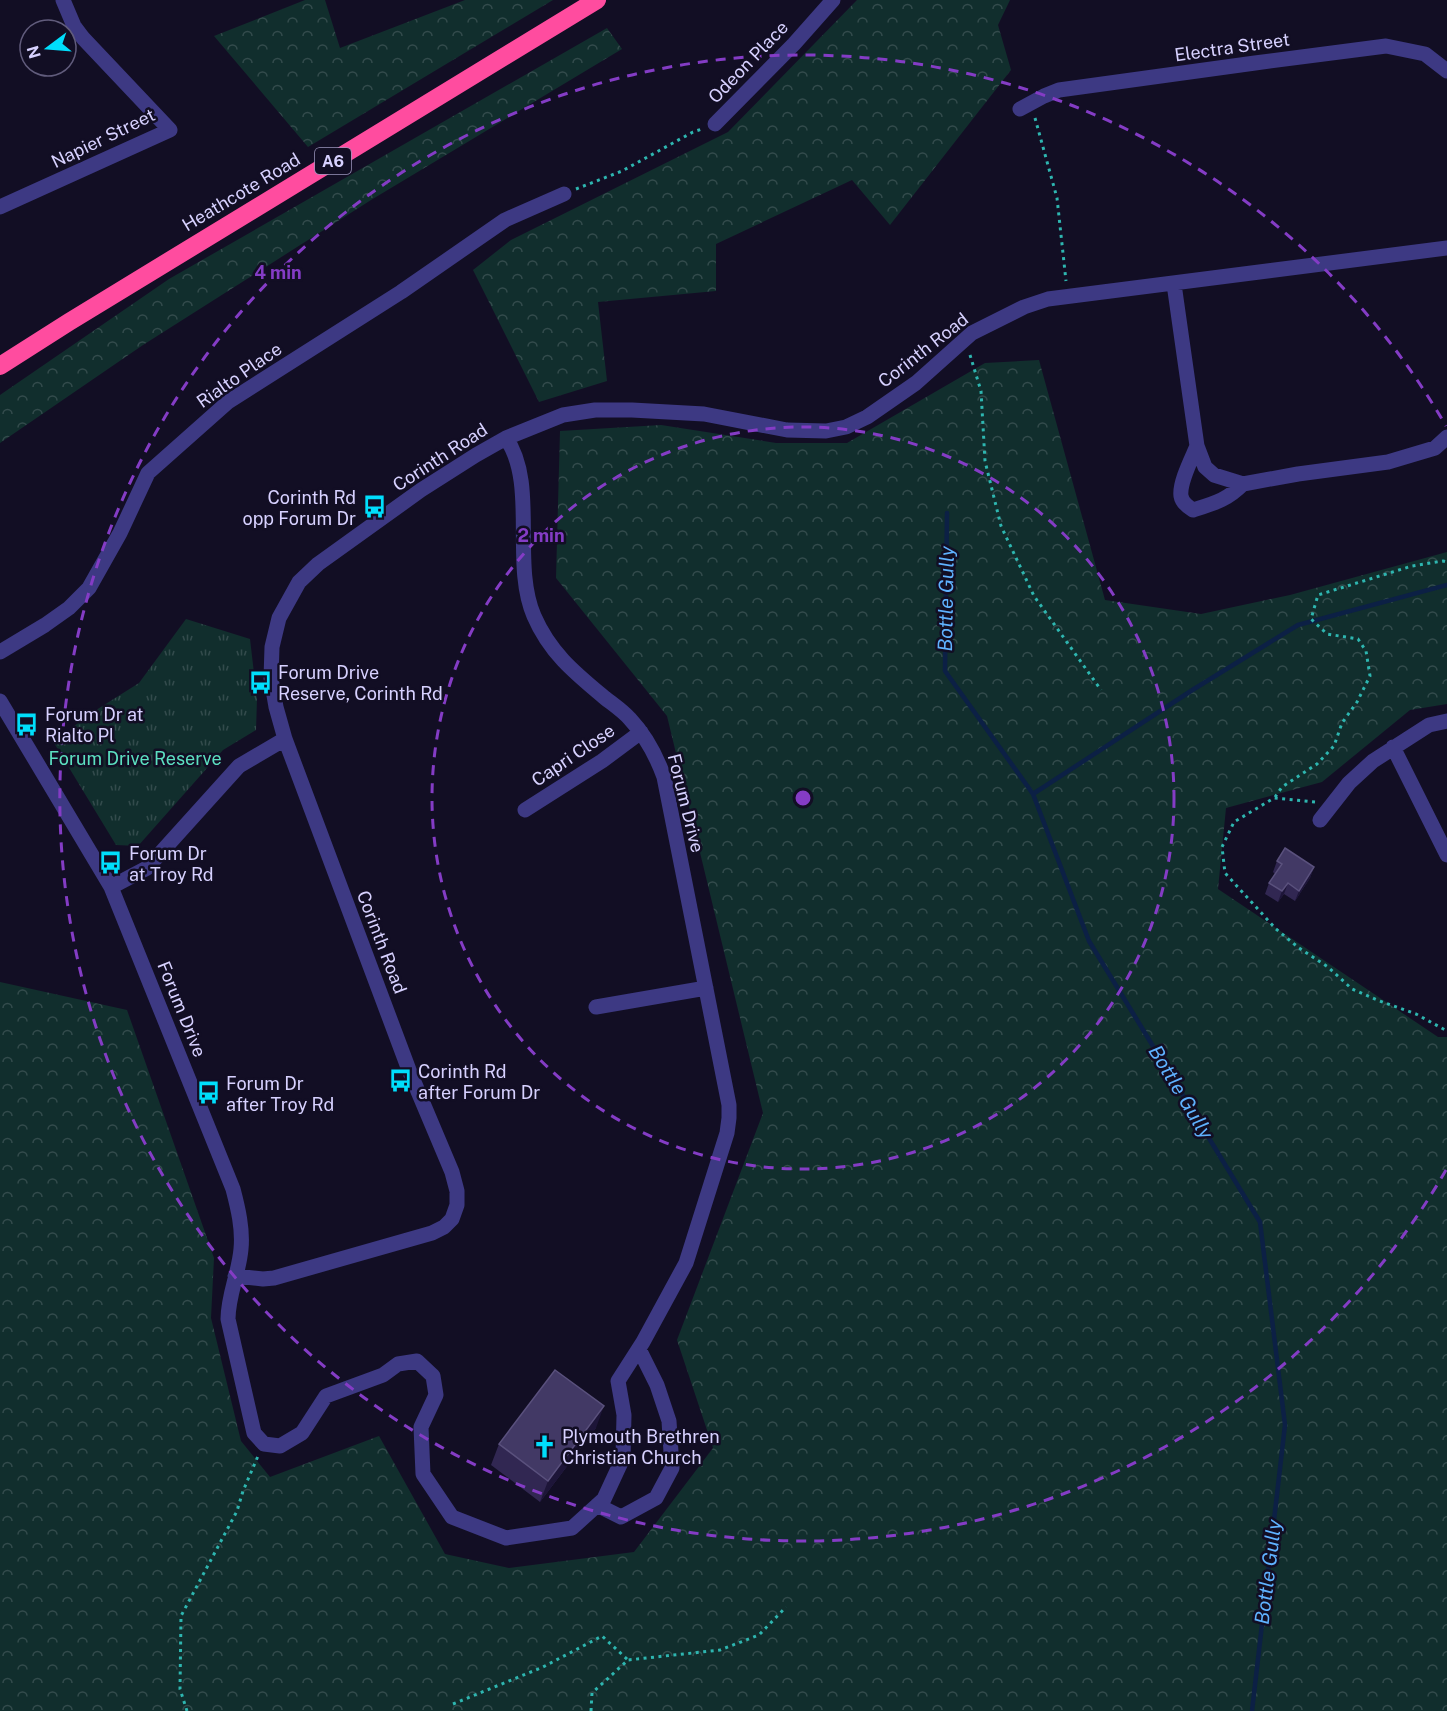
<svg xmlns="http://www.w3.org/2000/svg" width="1447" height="1711" font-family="'Public Sans',sans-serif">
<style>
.grass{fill:url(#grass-tufts)}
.forest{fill:url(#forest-crowns)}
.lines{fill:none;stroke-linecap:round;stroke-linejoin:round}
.stream{stroke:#0c2045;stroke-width:4.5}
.path{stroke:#2eb6b0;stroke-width:3;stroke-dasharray:3 4.5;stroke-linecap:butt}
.minor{stroke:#3d3983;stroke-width:15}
.highway{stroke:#ff4c9f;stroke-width:18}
.wall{fill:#312752}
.shaded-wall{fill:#1d1538}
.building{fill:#423965;stroke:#5a517d;stroke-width:1.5}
.ring{fill:none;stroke:#843cc5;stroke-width:3;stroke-dasharray:10 8}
.labels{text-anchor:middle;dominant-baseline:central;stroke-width:5;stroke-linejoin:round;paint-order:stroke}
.shield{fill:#120e24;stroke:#9c96bd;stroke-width:1.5}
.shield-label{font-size:16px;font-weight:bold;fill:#d7d1ff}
.street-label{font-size:18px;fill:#d7d1ff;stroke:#120e24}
.poi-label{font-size:18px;fill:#d7d1ff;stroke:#120e24;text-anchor:start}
.park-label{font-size:18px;fill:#5ce0c1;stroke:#120e24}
.water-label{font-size:20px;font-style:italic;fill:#5fb2ff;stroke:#120e24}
.centre{fill:#843cc5;stroke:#120e24;stroke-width:3}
.ring-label{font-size:18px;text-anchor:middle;font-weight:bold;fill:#843cc5;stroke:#120e24;stroke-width:5;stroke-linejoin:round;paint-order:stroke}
</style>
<defs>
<pattern id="grass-tufts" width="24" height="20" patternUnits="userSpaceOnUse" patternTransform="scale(1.5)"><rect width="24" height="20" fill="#112e2d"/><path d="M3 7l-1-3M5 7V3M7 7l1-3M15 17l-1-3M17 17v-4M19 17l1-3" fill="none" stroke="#334b4c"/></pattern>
<pattern id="forest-crowns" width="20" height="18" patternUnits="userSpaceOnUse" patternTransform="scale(1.5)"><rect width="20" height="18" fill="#112e2d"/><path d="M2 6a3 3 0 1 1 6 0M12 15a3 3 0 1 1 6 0" fill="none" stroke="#334b4c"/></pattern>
</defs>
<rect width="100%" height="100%" fill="#120e24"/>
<path class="grass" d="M186,619L250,639L257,699L256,730L223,750L138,846L116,845L54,743L85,717L139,683Z"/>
<path class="forest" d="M305,0H325L340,48L465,0H553L308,147L214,36Z
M857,0H1010L998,25L1011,70L890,225L852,180L716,244V291L598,302L607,381L539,402L473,270L511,240L728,132Z
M607,28L622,49L371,200L143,345L0,443V395L169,279Z
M1039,360L1105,600L1201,614L1290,595L1447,552V704L1410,710L1322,782L1226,808L1218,889L1438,1037H1447V1711H0V982L127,1010L214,1258L211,1318L241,1441L270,1477L379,1436L445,1554L509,1568L634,1552L713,1448L677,1340L763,1113L667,716L556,578L560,431L661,425L776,443H847L985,363Z"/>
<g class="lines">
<path class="stream" d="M947,513L945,671L1033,794L1089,941L1260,1222L1285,1425L1252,1711
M1033,794L1194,689L1298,625L1447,585"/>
<path class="path" d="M1035,118L1057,198L1066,281
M576,189L622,171L693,132L702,129
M970,355L981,391L985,461L1001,526L1034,596L1101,690
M1275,797L1282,787L1317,764L1334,746L1342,723L1357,702L1370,676L1366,651L1358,639L1327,634L1311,619L1318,595L1412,566L1443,561L1447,562
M1315,802L1274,798L1234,822L1222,847L1225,873L1276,929L1299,948L1328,967L1352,989L1377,1000L1416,1014L1447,1031
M453,1704L543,1667L602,1636L628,1660
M187,1711L180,1689L181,1616L237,1511L243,1491L258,1456
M591,1711L592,1693L628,1660L720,1650L759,1635L786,1607"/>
<path class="minor" d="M1020,109L1044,96L1059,90L1255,63L1386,46L1425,54L1447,71
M715,124L794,44L833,0
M0,207L170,130L83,38L74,26L63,0
M1174,284L1197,446L1205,467L1214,475L1243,484L1298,474L1388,462L1435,448L1447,437
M1197,446C1192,458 1179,483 1181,496C1182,502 1188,507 1193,510C1215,503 1227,500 1243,484
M0,652L45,625L69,608L89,588L120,533L148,473L228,402L401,292L505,220L564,194
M0,701L111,887L233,1189C238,1208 243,1229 241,1249C239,1273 228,1295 228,1319L254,1433L264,1444L280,1446L302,1433L326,1396L383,1375L398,1364L417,1361L433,1376L436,1395L421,1427L423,1474L452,1517L506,1538L572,1528L604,1499L623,1458L624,1415L618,1381L643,1342L686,1263L727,1133L729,1118V1105L664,777C656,755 646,736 630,719C623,711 614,705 605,698C575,673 550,653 534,616C511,563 538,484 506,438
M1393,747L1447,855
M525,810L602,761L641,732
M1320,820L1349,783L1373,761L1429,725L1447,721
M111,887L147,868L239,766L285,739
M596,1007L706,988
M235,1276L263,1279L274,1278L432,1233L444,1227L452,1219L457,1205V1191L452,1172L409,1070L285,739L276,707L271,678L272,647L279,618L299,582L318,564L421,490L476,455L506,438L563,415L595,410H632L704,414L787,430L826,431L846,427L867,417L916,383L972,333L1024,307L1048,299L1447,248
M597,1505L621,1517L656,1498L672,1468L669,1421L657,1385L639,1349"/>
<path class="highway" d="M0,366L69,322L597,0"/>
</g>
<path class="wall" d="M1277,861L1314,867L1310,878L1295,901L1284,894L1278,902L1265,894L1269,883L1275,874L1273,872Z
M596,1428L540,1502L491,1465L499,1444Z"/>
<path class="shaded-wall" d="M1314,867L1310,878L1295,901L1299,891Z
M1288,883L1284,894L1278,902L1282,891Z
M604,1406L596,1428L540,1502L548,1481Z"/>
<path class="building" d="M1285,848L1314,867L1299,891L1288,883L1282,891L1269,883L1282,864L1277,861Z
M555,1370L604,1406L548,1481L499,1444Z"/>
<g class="ring">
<circle cx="803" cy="798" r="371"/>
<path d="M1446 1170A743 743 0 1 1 1446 426"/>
</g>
<defs>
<symbol id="bus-bare" viewBox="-9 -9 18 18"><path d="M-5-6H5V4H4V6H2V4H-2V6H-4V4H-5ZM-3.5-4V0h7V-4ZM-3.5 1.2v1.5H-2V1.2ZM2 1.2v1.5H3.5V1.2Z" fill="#00defc" stroke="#120e24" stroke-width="2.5" paint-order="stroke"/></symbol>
<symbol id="church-bare" viewBox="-9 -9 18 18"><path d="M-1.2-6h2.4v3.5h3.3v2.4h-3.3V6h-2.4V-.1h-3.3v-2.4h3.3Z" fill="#00defc" stroke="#120e24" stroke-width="2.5" paint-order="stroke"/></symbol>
</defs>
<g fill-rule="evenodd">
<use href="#bus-bare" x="358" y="490" width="33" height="33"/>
<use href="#bus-bare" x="244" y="666" width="33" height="33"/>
<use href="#bus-bare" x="10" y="708" width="33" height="33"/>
<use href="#bus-bare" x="94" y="846" width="33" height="33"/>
<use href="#bus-bare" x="384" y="1064" width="33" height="33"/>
<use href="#bus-bare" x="192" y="1076" width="33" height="33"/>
<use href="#church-bare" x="528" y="1430" width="33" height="33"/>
</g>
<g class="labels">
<rect class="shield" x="315" y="148" width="36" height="26" rx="4.5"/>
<g class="shield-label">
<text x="333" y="161">A6</text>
</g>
<g class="street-label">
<text transform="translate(1232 47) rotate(-8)">Electra Street</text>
<text transform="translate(748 62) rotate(-46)">Odeon Place</text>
<text transform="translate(103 138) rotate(-26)">Napier Street</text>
<text transform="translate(241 192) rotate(-31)">Heathcote Road</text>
<text transform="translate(923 350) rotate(-38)">Corinth Road</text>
<text transform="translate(239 375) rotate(-35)">Rialto Place</text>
<text transform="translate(440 457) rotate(-33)">Corinth Road</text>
<text transform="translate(573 755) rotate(-34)">Capri Close</text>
<text transform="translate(686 803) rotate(76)">Forum Drive</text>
<text transform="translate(382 942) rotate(69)">Corinth Road</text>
<text transform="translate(182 1009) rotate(68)">Forum Drive</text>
</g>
<g class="poi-label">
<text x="356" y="497" text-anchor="end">Corinth Rd<tspan x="356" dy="21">opp Forum Dr</tspan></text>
<text x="278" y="672">Forum Drive<tspan x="278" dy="21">Reserve, Corinth Rd</tspan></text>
<text x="45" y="714">Forum Dr at<tspan x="45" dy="21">Rialto Pl</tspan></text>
<text x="129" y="853">Forum Dr<tspan x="129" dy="21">at Troy Rd</tspan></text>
<text x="418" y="1071">Corinth Rd<tspan x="418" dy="21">after Forum Dr</tspan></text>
<text x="226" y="1083">Forum Dr<tspan x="226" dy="21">after Troy Rd</tspan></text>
<text x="562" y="1436">Plymouth Brethren<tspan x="562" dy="21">Christian Church</tspan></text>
</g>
<g class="park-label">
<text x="135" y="758">Forum Drive Reserve</text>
</g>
<g class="water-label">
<text transform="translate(946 599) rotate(-89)">Bottle Gully</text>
<text transform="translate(1181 1092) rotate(59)">Bottle Gully</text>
<text transform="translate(1268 1572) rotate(-83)">Bottle Gully</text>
</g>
</g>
<circle cx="803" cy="798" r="9" class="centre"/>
<g class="ring-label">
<text x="278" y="279">4 min</text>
<text x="541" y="542">2 min</text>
</g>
<g transform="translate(48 48) rotate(254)"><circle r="28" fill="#120e24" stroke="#615c7c" stroke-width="1.5"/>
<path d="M0-4.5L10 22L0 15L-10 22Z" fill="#00defc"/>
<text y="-9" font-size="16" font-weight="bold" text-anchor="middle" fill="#d7d1ff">N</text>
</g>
</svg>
